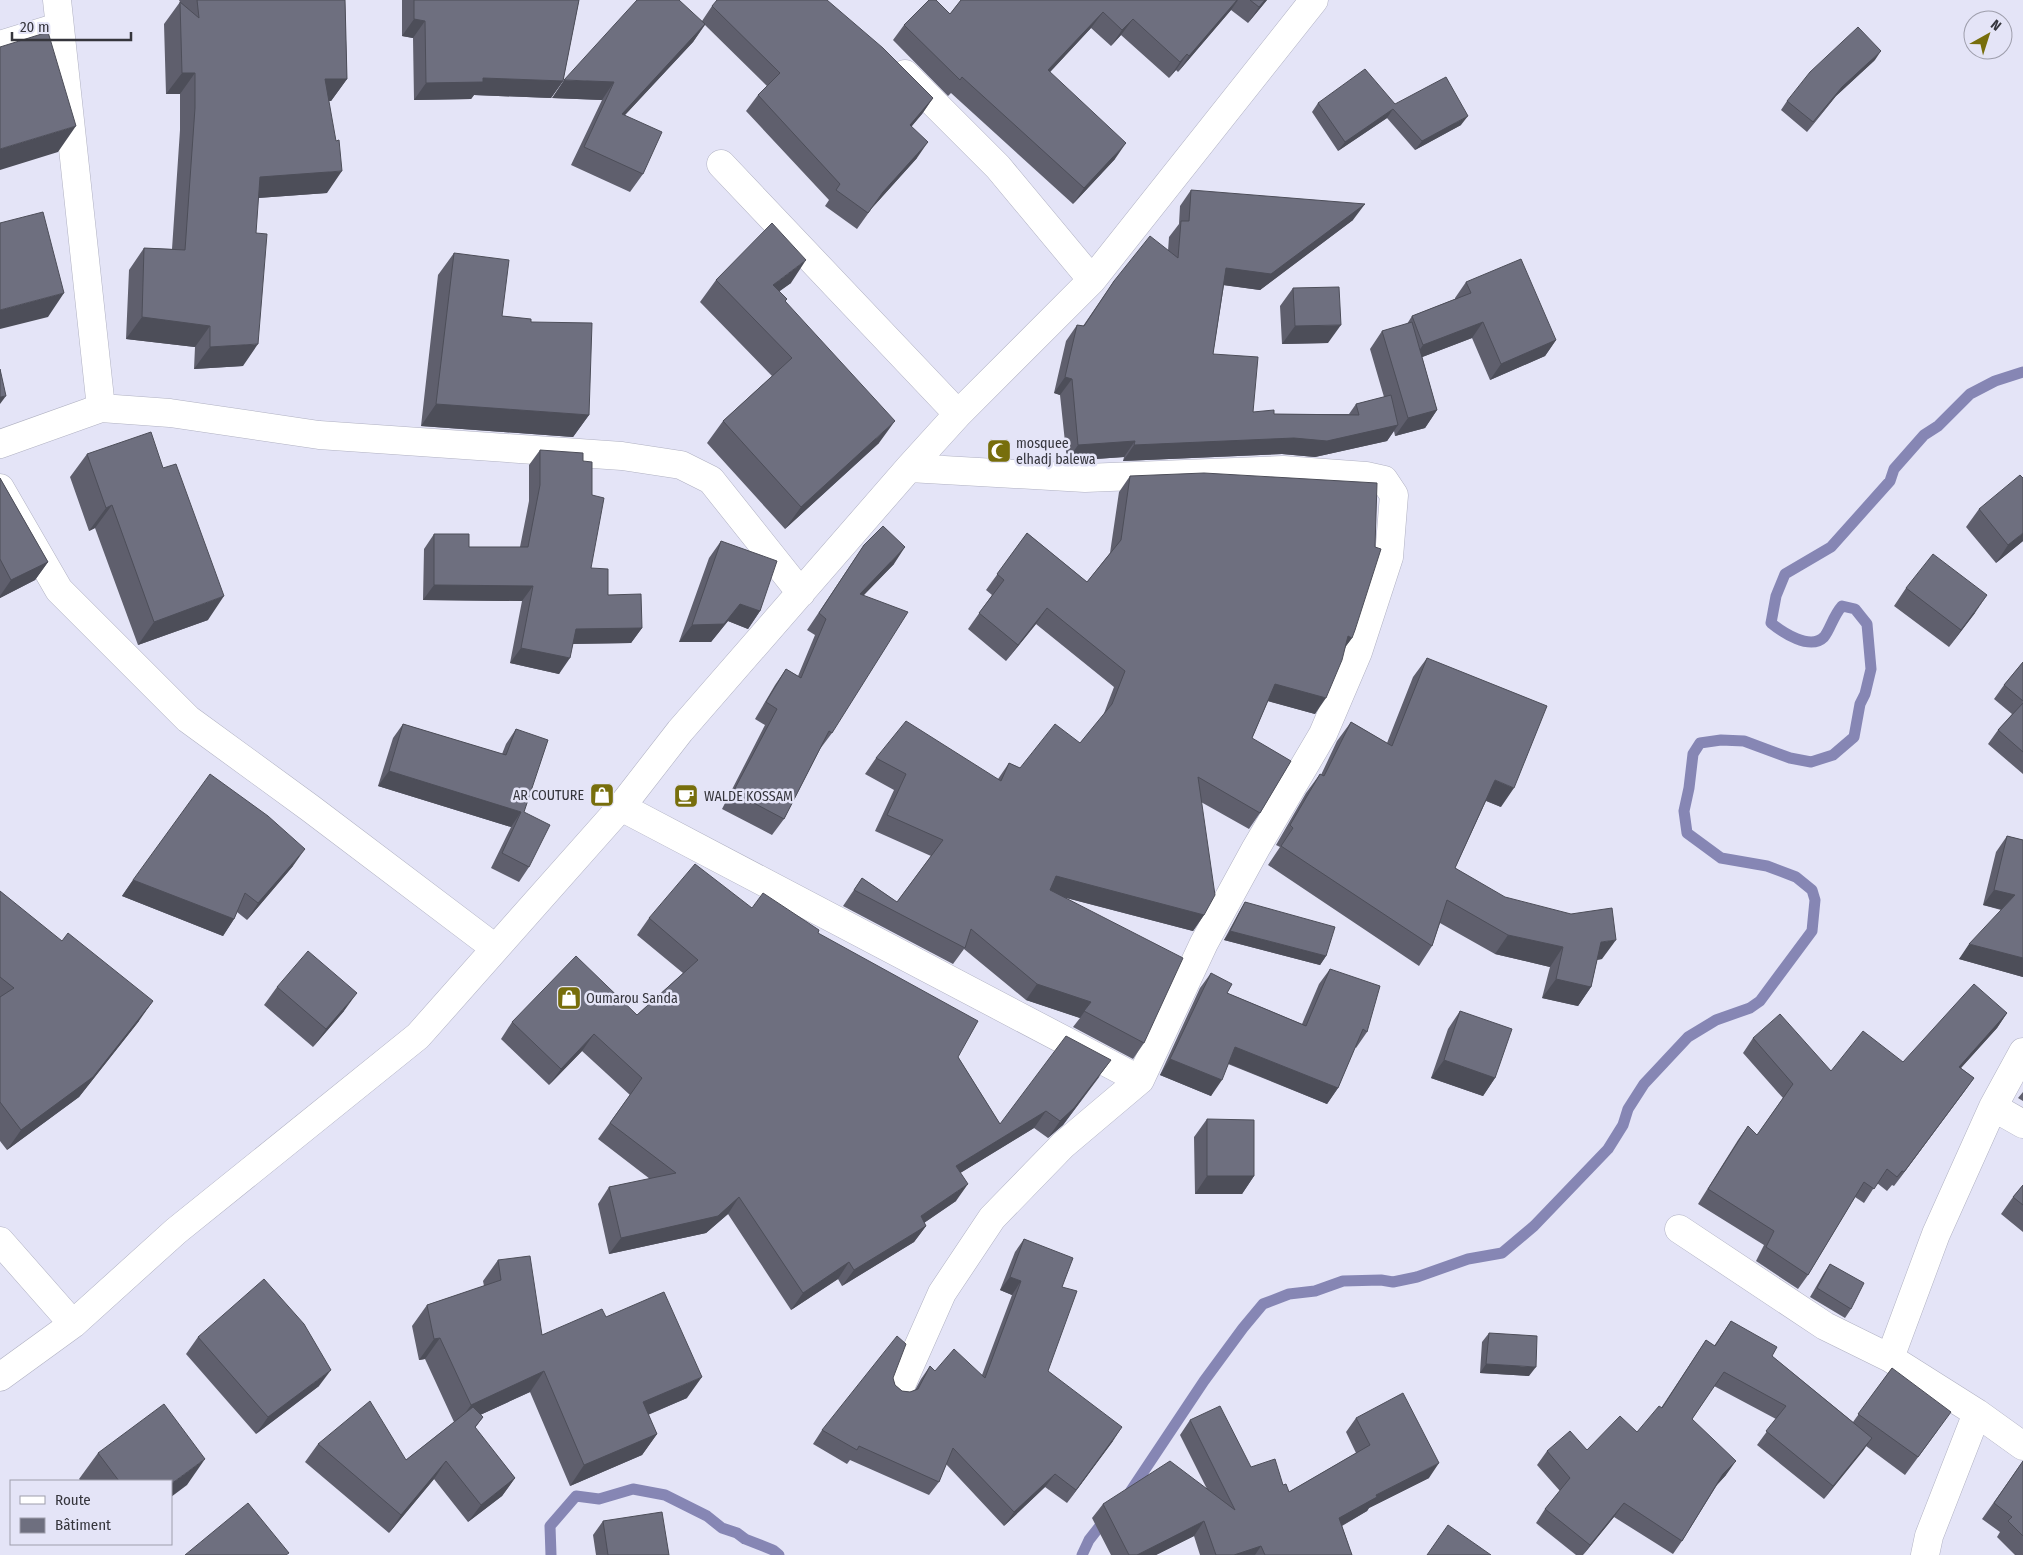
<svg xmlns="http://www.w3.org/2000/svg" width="2023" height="1555" font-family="'Fira Sans Condensed',sans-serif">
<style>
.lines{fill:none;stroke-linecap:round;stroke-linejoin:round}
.stream{stroke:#8686b4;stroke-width:11}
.minor-casing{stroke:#b0b1c2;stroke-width:29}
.minor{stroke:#fff;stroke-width:28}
.wall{fill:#5f5f6d}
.shaded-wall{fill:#4d4e59}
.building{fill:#6e6f7f;stroke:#4d4e59}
.labels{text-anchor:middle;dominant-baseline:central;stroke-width:5;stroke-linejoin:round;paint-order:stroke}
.poi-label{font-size:14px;fill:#35353c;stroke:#e4e4f7;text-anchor:start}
</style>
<rect width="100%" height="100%" fill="#e4e4f7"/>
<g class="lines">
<path class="stream" d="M1130,1492L1204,1381L1243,1328L1263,1304L1289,1294L1315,1291L1343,1281L1381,1280L1393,1282L1417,1277L1468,1259L1502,1253L1534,1226L1608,1149L1623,1125L1628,1109L1644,1084L1688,1037L1716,1020L1750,1008L1760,1001L1812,931L1815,900L1812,890L1796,877L1767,866L1721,858L1687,833L1684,811L1689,788L1693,754L1700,743L1721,740L1744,741L1790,758L1811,762L1833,755L1854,737L1860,704L1865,694L1871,669L1867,624L1855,609L1842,606C1833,616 1830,630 1824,637C1810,651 1782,632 1771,623L1776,596L1785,574L1831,547L1890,481L1894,469L1924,435L1938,426L1970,394L1995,381L2023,372
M551,1555L550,1526L576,1496L599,1499L633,1489L665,1495L707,1516L722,1528L737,1533L745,1539L773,1550L779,1555
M1082,1555L1089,1540L1107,1517"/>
<defs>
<path id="minor" d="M0,45L58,27
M905,74L998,167L1092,280
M721,164L958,414
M101,408L170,413L319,435L622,456L681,465L711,480L801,593
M0,444L101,408L57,0
M0,488L59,590L188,719L310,808L495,948
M621,807L1140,1080
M1993,1107L2023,1124
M1679,1229L1825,1326L1890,1358L1977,1413L2023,1446
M0,1241L73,1324
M1890,1358L1936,1234L1993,1107L2023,1052
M0,1377L73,1324L176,1231L418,1036L621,807L680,731L909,468L958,414L1092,280L1314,0
M899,1390L942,1293L992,1218L1063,1145L1140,1080L1204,943L1256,848L1323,734L1358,652L1389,557L1394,495L1384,480L1366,476L1283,470L1085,478L909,468
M1925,1555L1929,1536L1977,1413"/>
</defs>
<use href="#minor" class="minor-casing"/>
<use href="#minor" class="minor"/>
</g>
<path class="wall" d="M179,0H345L347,79L331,101H329L327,193L258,198L243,366L194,369L195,347L126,339L129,270L144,248L172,249L180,130V94H166L164,24L180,2Z
M402,0H579L563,81L551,98L474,95L471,99L414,100L413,38L402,36Z
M961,0H1267L1248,23L1231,10L1178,72L1176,70L1169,78L1121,35L1111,46L1091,28L1050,72L1115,159L1073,204L951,93L948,96L893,40L904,25L950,14Z
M712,6L933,98L922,114L911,127L917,158L872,208L857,229L825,206L829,200L746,111L758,95L767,86L705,25L693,42L625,115L643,174L630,192L571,165L602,100L552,98L702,21Z
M1875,60L1836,96L1807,132L1781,110L1787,101Z
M1318,103L1395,104L1461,125L1415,150L1387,118L1338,151L1312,112Z
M1191,190L1353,220L1260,290L1224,285L1213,354L1253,412L1274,414H1349L1356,404L1384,397L1370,349L1382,331L1407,324L1412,316L1455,299V298L1466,282L1556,340L1545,356L1490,380L1472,338L1422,357L1437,410L1425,428L1395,436L1394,431L1387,441L1315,457L1282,454L1123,461L1124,457L1067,461L1060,395L1054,393L1066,341L1077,325L1083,326L1114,281L1168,251L1169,237L1179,224L1180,206Z
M454,253L502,316L531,322L589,415L573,437L421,426L438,275Z
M716,280L791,283L779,291L879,443L785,529L707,443L723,421L772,376L700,302Z
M1293,288L1328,343L1282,344L1280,306Z
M540,450L583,461L591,568L608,595L642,628L631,643L573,644L559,674L510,663L522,601L423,600L424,549L434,534L469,547H520L529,501V465Z
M87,454L208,620L138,645L95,528L89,531L70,477Z
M1130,476L1352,638L1346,646L1315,714L1268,701L1252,738L1260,813L1249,829L1201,802L1204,915L1193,931L1066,898L1144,1043L1133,1059L1073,1027L1080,1018L1026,1000L964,949L953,964L843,906L862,878L897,902L931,856L875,831L894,790L865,774L876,758L998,779L1009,763L1020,768L1080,743L1103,716L1114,687L1036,624L1006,661L968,629L992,595L986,590L1027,533L1087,582L1110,553L1119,492Z
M0,478L48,562L35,580L0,598Z
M1979,509L2023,541L1996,563L1966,527Z
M721,541L760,611L748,629L728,621L711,642H679L709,558Z
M864,545L894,564L864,595L832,733L820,749L784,819L772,835L722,809L765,725L755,719L775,685L786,669L798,676L815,635L807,630Z
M1906,588L1975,613L1949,647L1894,606Z
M1427,658L1501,807L1486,801L1455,868L1602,959L1597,960L1591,987L1578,1006L1542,998L1550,967L1495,954L1440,923L1432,946L1419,966L1268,865L1280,847L1276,845L1306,793L1320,774L1321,775L1337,741L1351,722L1387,743L1413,677Z
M2023,662V774L1988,744L1998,730L2012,714L1994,699L2004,685Z
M403,724L502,754L506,744L516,729L529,867L519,882L491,868L511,827L378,786L393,738Z
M2007,836L2023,840V977L1959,959L2001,910L1983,905L1996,852Z
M293,866L247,920L237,912L234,919L223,936L122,896L133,880Z
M0,891L139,1021L79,1097L7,1150L0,1141Z
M1245,902L1326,956L1320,965L1224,940L1239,912Z
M752,908L818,933L958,1057L1000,1124L1100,1076L1063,1125L1048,1138L1034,1128L960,1173L956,1201L924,1223L926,1226L914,1242L842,1286L838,1279L791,1310L728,1214L706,1233L609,1254L598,1204L609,1187L650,1179L598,1139L630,1095L582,1051L549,1085L501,1039L512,1022L637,1015L683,973L637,935L649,918Z
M1330,969L1367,1032L1356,1048L1355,1047L1338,1088L1327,1104L1228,1064L1211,1096L1160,1075L1200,988L1211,973L1227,993L1302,1024L1319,984Z
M277,987L344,1011L313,1047L264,1005Z
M1460,1011L1495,1078L1483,1096L1431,1078L1448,1029Z
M2007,1013L1997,1028L1961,1068L1974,1078L1894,1186L1892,1185L1887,1191L1877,1183L1864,1203L1855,1197L1808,1275L1798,1289L1756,1261L1764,1245L1698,1204L1738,1140L1748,1126L1757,1135L1783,1098L1743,1053L1753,1038L1831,1071L1903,1062Z
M2023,1092V1101L2018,1098Z
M1207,1119L1254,1176L1242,1194H1195L1194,1137Z
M2023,1185V1232L2001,1214L2013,1197Z
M1024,1239L1062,1287L1048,1371L1113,1441L1067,1503L1045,1487L1004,1526L946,1464L939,1482L929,1495L850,1460L847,1464L813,1444L822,1430L893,1378L895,1385L902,1391L910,1392L915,1390L921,1379L930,1366L935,1371L982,1375L1012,1295L1000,1290L1015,1252Z
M498,1260L542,1335L606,1317L687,1398L648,1415L657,1434L642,1455L570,1486L530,1392L480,1415L483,1417L475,1428L515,1478L502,1496L468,1522L434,1479L389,1533L305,1462L318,1444L406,1460L454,1422L425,1359L419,1360L412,1326L427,1305L484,1286L483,1281Z
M1830,1264L1851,1309L1845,1318L1810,1297L1824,1273Z
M1731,1321L1772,1356L1853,1422L1892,1368L1938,1430L1905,1475L1866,1446L1824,1499L1757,1445L1776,1419L1714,1386L1692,1419L1726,1475L1717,1485L1682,1541L1673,1554L1614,1517L1583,1555H1576L1536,1523L1545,1509L1560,1491L1537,1465L1547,1451L1587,1450L1637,1432L1661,1408L1706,1340L1714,1346Z
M1489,1333L1529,1376L1480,1373L1482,1342Z
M198,1337L319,1386L256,1434L186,1354Z
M1356,1418L1429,1478L1369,1508L1367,1511L1342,1526L1352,1555H1200L1194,1536L1156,1555H1111L1092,1518L1103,1504L1207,1489L1180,1435L1190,1420L1251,1467L1283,1485L1289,1492L1356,1453L1346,1432Z
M98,1453L187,1485L171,1481H81L79,1479Z
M2023,1461V1555H2015L1997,1537L2000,1532L1982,1519Z
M603,1521L669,1555H596L593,1535Z"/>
<path class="shaded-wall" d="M1237,0H1238L1231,10L1178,72L1189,56Z
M1265,0H1267L1248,23L1259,7Z
M1103,12L1091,28L1037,86L1048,70Z
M414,19L425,21L413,38L402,36Z
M1133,19L1121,35L1111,46L1122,30Z
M705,24L693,42L609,132L622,114Z
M1881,51L1875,60L1836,96L1807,132L1842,87Z
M1187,54L1176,70L1169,78L1180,62Z
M182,73H195L180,94H166Z
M483,78L563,81L551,98L474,95L471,99L414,100L426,83Z
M325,79H347L331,101H309Z
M564,80L614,82L602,100L552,98Z
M933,98L922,114L899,141L910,125Z
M1393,109L1387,118L1338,151L1345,142Z
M1468,116L1461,125L1415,150L1422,141Z
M76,126L58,152L0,170V149Z
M928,142L917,158L872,208L883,192Z
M1126,143L1115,159L1073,204L1084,188Z
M342,171L327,193L245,199L260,177Z
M1365,204L1353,220L1260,290L1215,284L1226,268Z
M806,260L791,283L758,307L773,285Z
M64,293L48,317L0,329V310Z
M142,317L210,326L195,347L126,339Z
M1483,322L1472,338L1412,361L1423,345Z
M1341,325L1328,343L1282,344L1295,326Z
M1556,340L1545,356L1490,380L1501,364Z
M258,344L243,366L194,369L210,347Z
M1065,377L1072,379L1060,395L1054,393Z
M6,396L0,404V397Z
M436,404L589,415L573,437L421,426Z
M1437,410L1425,428L1395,436L1408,418Z
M895,421L879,443L785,529L801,507Z
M1398,425L1387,441L1315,457L1282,454L1123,461L1134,445Z
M1135,441L1124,457L1067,461L1078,445Z
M112,505L95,528L89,531L106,508Z
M2023,533V541L1996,563L2008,545Z
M905,547L894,564L849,610L860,594Z
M48,562L35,580L0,598V596L11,580Z
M434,585L533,586L522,601L423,600Z
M1987,595L1975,613L1949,647L1961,630Z
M224,596L208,620L138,645L154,622Z
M740,604L760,611L748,629L728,621L711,642H679L692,625Z
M1047,608L1036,624L1006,661L1018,645Z
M642,628L631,643L565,644L576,629Z
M1348,636L1352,638L1340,654Z
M521,648L570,658L559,674L510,663Z
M1275,684L1326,698L1315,714L1264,700Z
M389,771L521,812L511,827L378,786Z
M1495,780L1514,788L1501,807L1482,799Z
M305,849L293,866L247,920L258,903Z
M1056,876L1204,915L1193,931L1044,892Z
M133,880L234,919L223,936L122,896Z
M1994,890L2015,895L2004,910L1983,905Z
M1230,931L1326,956L1320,965L1224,940Z
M1508,935L1563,947L1550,967L1495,954Z
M1616,940L1602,959L1587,961L1601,942Z
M1969,944L2023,958V977L1959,959Z
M1556,979L1591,987L1578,1006L1542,998Z
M1037,984L1091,1002L1080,1018L1026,1000Z
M357,993L344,1011L313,1047L326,1029Z
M153,1001L139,1021L79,1097L7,1150L21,1130Z
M2007,1013L1997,1028L1949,1081L1959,1067Z
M594,1034L582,1051L549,1085L561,1069Z
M1235,1047L1338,1088L1327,1104L1225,1062Z
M1170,1059L1222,1080L1211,1096L1160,1075Z
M1111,1060L1063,1125L1048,1138L1060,1121Z
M1444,1060L1495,1078L1483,1096L1431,1078Z
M1974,1078L1964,1092L1894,1186L1904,1172Z
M1046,1111L1034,1128L944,1183L956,1166Z
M1207,1176H1254L1242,1194H1195Z
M968,1184L956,1201L909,1233L921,1216Z
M739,1197L728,1214L706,1233L609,1254L621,1238Z
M926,1226L914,1242L842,1286L854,1270Z
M849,1262L838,1279L791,1310L803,1293Z
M1010,1277L1021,1281L1012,1295L1000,1290Z
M440,1338L425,1359L419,1360L434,1339Z
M1486,1364L1536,1367L1529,1376L1480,1373Z
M331,1370L319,1386L256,1434L268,1417Z
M544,1371L530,1392L456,1426L471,1405Z
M702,1377L687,1398L628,1423L643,1402Z
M1122,1427L1113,1441L1067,1503L1076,1490Z
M657,1434L642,1455L570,1486L584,1465Z
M1872,1438L1863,1451L1824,1499L1833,1486Z
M205,1459L187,1485L171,1497V1484Z
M446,1461L434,1479L389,1533L401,1515Z
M1736,1461L1726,1475L1714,1488L1723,1474Z
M1439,1463L1429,1478L1369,1508L1367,1511L1329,1533L1339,1518L1376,1495Z
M1055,1474L1045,1487L1004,1526L1014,1512Z
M515,1478L502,1496L468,1522L481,1505Z
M1624,1503L1614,1517L1583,1555L1590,1545Z
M1204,1521L1194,1536L1156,1555H1137Z
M1261,1546L1255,1555H1234Z"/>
<path class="building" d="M197,0H345L347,79H325L336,141L339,140L342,171L260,177L256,233L267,234L258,344L210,347V326L142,317L144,248L185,250L195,108V73H182L180,2L199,18Z
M414,0H579L563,81L483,78V82L426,83L425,21L414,19Z
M637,0H679L705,24L622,114L662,132L643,174L584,147L614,82L564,80Z
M717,0H827L883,48L933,98L910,125L928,142L883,192L868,213L836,190L840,184L758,95L780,73L712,6Z
M929,0H936L950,14L961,0H1237L1189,56L1187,54L1180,62L1133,19L1122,30L1103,12L1048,70L1126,143L1084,188L962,77L960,80L904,25Z
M1250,0H1265L1259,7Z
M1858,27L1881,51L1842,87L1813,122L1787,101L1810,72Z
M48,32L76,126L0,149V47Z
M1365,69L1395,104L1446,77L1468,116L1422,141L1393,109L1345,142L1318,103Z
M1191,190L1365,204L1271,274L1226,268L1213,354L1258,357L1253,412L1274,410V414L1359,415L1356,404L1391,395L1398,425L1327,441L1294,438L1134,445L1135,441L1078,445L1072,379L1065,377L1077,325L1084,326L1114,281L1150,236L1178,258L1181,221H1189Z
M43,212L64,293L0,310V223Z
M772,223L806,260L773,285L787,299L785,301L895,421L801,507L723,421L792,358L716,280Z
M454,253L509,260L502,316L531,319V322L592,323L589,415L436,404Z
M1521,259L1556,340L1501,364L1483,322L1423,345L1412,316L1471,293L1466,282Z
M1339,287L1341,325L1295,326L1293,288Z
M1412,322L1437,410L1408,418L1382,331Z
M0,369L6,396L0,397Z
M151,432L163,468L176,464L224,596L154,622L112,505L106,508L87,454Z
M540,450L583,453V461L592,462V495L604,498L591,568L608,569V595L641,594L642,628L576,629L570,658L521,648L533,586L434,585V534H469V547H528L540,485Z
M1204,473L1377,483L1375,547L1381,549L1355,630L1352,638L1348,636L1342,660L1326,698L1275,684L1252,738L1291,761L1260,813L1198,777L1215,895L1204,915L1056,876L1050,890L1183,958L1144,1043L1084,1011L1091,1002L1037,984L971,929L965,948L854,890L862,878L897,902L943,840L887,815L906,774L876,758L906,721L1001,781L1009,763L1020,768L1055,724L1080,743L1112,704L1125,671L1047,608L1018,645L979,613L1004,580L997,574L1027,533L1087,582L1121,540L1130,476Z
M2020,475L2023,478V533L2008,545L1979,509Z
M0,478L48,562L11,580L0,559Z
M883,526L905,547L860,594L908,612L832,733L829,731L784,819L733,792L777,709L766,702L786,669L801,678L826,619L819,613L864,545Z
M721,541L777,561L760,611L740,604L724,624L692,625Z
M1933,554L1987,595L1961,630L1906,588Z
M1427,658L1547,706L1514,788L1495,780L1455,868L1505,897L1571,914L1612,908L1616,940L1601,942L1591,987L1556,979L1563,947L1508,935L1447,900L1432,946L1281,846L1293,828L1290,825L1320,774L1324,776L1351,722L1392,746Z
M2023,662V701L2004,685Z
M2023,703V752L1998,730Z
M403,724L506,755L516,729L548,740L524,812L550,825L529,867L502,853L521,812L389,771Z
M210,774L268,816L305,849L258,903L245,893L234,919L133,880Z
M2007,836L2023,840V958L1969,944L2015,895L1994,890Z
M695,864L752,908L763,893L819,930L818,933L978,1021L958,1057L1000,1124L1066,1036L1111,1060L1074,1108L1060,1121L1046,1111L956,1166L968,1184L921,1216L926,1226L854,1270L849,1262L803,1293L739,1197L718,1216L621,1238L609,1187L676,1173L610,1123L642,1078L594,1034L561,1069L512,1022L576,956L637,1015L698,960L649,918Z
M0,891L62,941L68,933L153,1001L93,1077L21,1130L0,1102V997L14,988L0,977Z
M1245,902L1335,927L1326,956L1230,931Z
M308,951L357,993L326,1029L277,987Z
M1330,969L1380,986L1367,1032L1363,1029L1338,1088L1235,1047L1222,1080L1170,1059L1211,973L1232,984L1227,993L1306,1026Z
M1974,984L2007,1013L1959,1067L1974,1078L1904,1172L1902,1171L1897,1177L1887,1169L1874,1189L1864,1182L1808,1275L1766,1247L1774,1231L1708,1189L1748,1126L1757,1135L1793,1084L1753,1038L1780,1014L1831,1071L1863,1031L1903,1062Z
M1460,1011L1512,1029L1495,1078L1444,1060Z
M1207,1119L1254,1120V1176H1207Z
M2023,1185V1205L2013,1197Z
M1024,1239L1073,1258L1062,1287L1077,1291L1048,1371L1122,1427L1076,1490L1055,1474L1014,1512L953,1448L939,1482L859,1446L857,1450L822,1430L897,1336L906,1344L893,1378L895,1385L902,1391L910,1392L918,1389L930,1366L935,1371L954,1349L985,1378L1021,1281L1010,1277Z
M530,1256L542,1335L602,1309L606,1317L664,1292L702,1377L643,1402L657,1434L584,1465L544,1371L471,1405L440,1338L434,1339L427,1305L501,1280L498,1260Z
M1830,1264L1864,1283L1851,1309L1817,1288Z
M264,1279L304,1324L331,1370L268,1417L198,1337Z
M1731,1321L1777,1347L1772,1356L1872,1438L1833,1486L1766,1431L1786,1406L1724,1372L1692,1419L1736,1461L1723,1474L1682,1541L1624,1503L1590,1545L1545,1509L1570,1478L1547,1451L1570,1431L1587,1450L1620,1416L1637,1432L1659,1406L1662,1408L1706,1340L1715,1346Z
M1489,1333L1537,1336L1536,1367L1486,1364Z
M1892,1368L1951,1412L1918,1457L1858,1414Z
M1403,1393L1439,1463L1376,1495L1377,1497L1339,1518L1352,1555H1265L1261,1546L1234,1555H1216L1204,1521L1137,1555H1129L1103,1504L1170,1461L1235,1510L1190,1420L1220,1406L1251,1467L1275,1459L1283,1485L1286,1484L1289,1492L1370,1445L1356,1418Z
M370,1401L406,1460L473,1407L483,1417L475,1427L515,1478L481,1505L446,1461L401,1515L318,1444Z
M164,1404L205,1459L171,1484V1481H119L98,1453Z
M2023,1461V1536L2008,1521L2012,1517L1994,1503Z
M248,1503L289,1553L286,1555H185Z
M662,1512L669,1555H608L603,1521Z
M1448,1525L1491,1555H1427Z"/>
<defs>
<symbol id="mosque-square" viewBox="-11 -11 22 22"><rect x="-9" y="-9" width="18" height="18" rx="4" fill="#776e0c" stroke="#e4e4f7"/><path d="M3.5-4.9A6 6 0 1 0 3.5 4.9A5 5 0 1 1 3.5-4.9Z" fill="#fff"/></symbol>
<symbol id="shop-square" viewBox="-11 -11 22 22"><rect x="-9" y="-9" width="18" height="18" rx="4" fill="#776e0c" stroke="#e4e4f7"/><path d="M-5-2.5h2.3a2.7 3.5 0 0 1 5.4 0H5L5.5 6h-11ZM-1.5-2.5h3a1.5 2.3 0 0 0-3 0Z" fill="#fff"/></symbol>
<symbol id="cafe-square" viewBox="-11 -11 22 22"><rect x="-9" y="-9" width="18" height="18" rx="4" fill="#776e0c" stroke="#e4e4f7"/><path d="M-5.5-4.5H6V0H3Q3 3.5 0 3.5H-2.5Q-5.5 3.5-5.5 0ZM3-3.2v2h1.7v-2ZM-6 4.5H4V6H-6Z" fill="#fff"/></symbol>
</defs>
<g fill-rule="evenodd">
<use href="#mosque-square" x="985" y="437" width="28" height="28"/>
<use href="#shop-square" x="588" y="781" width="28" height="28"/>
<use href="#cafe-square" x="672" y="782" width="28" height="28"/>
<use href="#shop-square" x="555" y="984" width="28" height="28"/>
</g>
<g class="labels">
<g class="poi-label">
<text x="1016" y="443">mosquee<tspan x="1016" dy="16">elhadj balewa</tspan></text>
<text x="584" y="795" text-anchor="end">AR COUTURE</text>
<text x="704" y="796">WALDE KOSSAM</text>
<text x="586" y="998">Oumarou Sanda</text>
</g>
</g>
<rect x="10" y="1480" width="162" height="65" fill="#e4e4f7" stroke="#9e9eac"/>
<rect x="20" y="1496" width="25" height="8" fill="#ffffff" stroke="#9e9eac"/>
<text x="55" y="1505" font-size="15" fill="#35353c">Route</text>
<rect x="20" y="1518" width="25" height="15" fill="#6e6f7f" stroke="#9e9eac"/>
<text x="55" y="1530" font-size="15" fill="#35353c">Bâtiment</text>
<g transform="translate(1988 35) rotate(39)"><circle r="24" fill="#e4e4f7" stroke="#9e9eac"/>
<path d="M0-4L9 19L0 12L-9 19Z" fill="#776e0c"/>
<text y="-8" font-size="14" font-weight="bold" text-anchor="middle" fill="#35353c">N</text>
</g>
<path d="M12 32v8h119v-8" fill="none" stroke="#35353c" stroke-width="2.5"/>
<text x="20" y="32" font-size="15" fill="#35353c" stroke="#e4e4f7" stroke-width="4" paint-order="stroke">20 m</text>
</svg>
